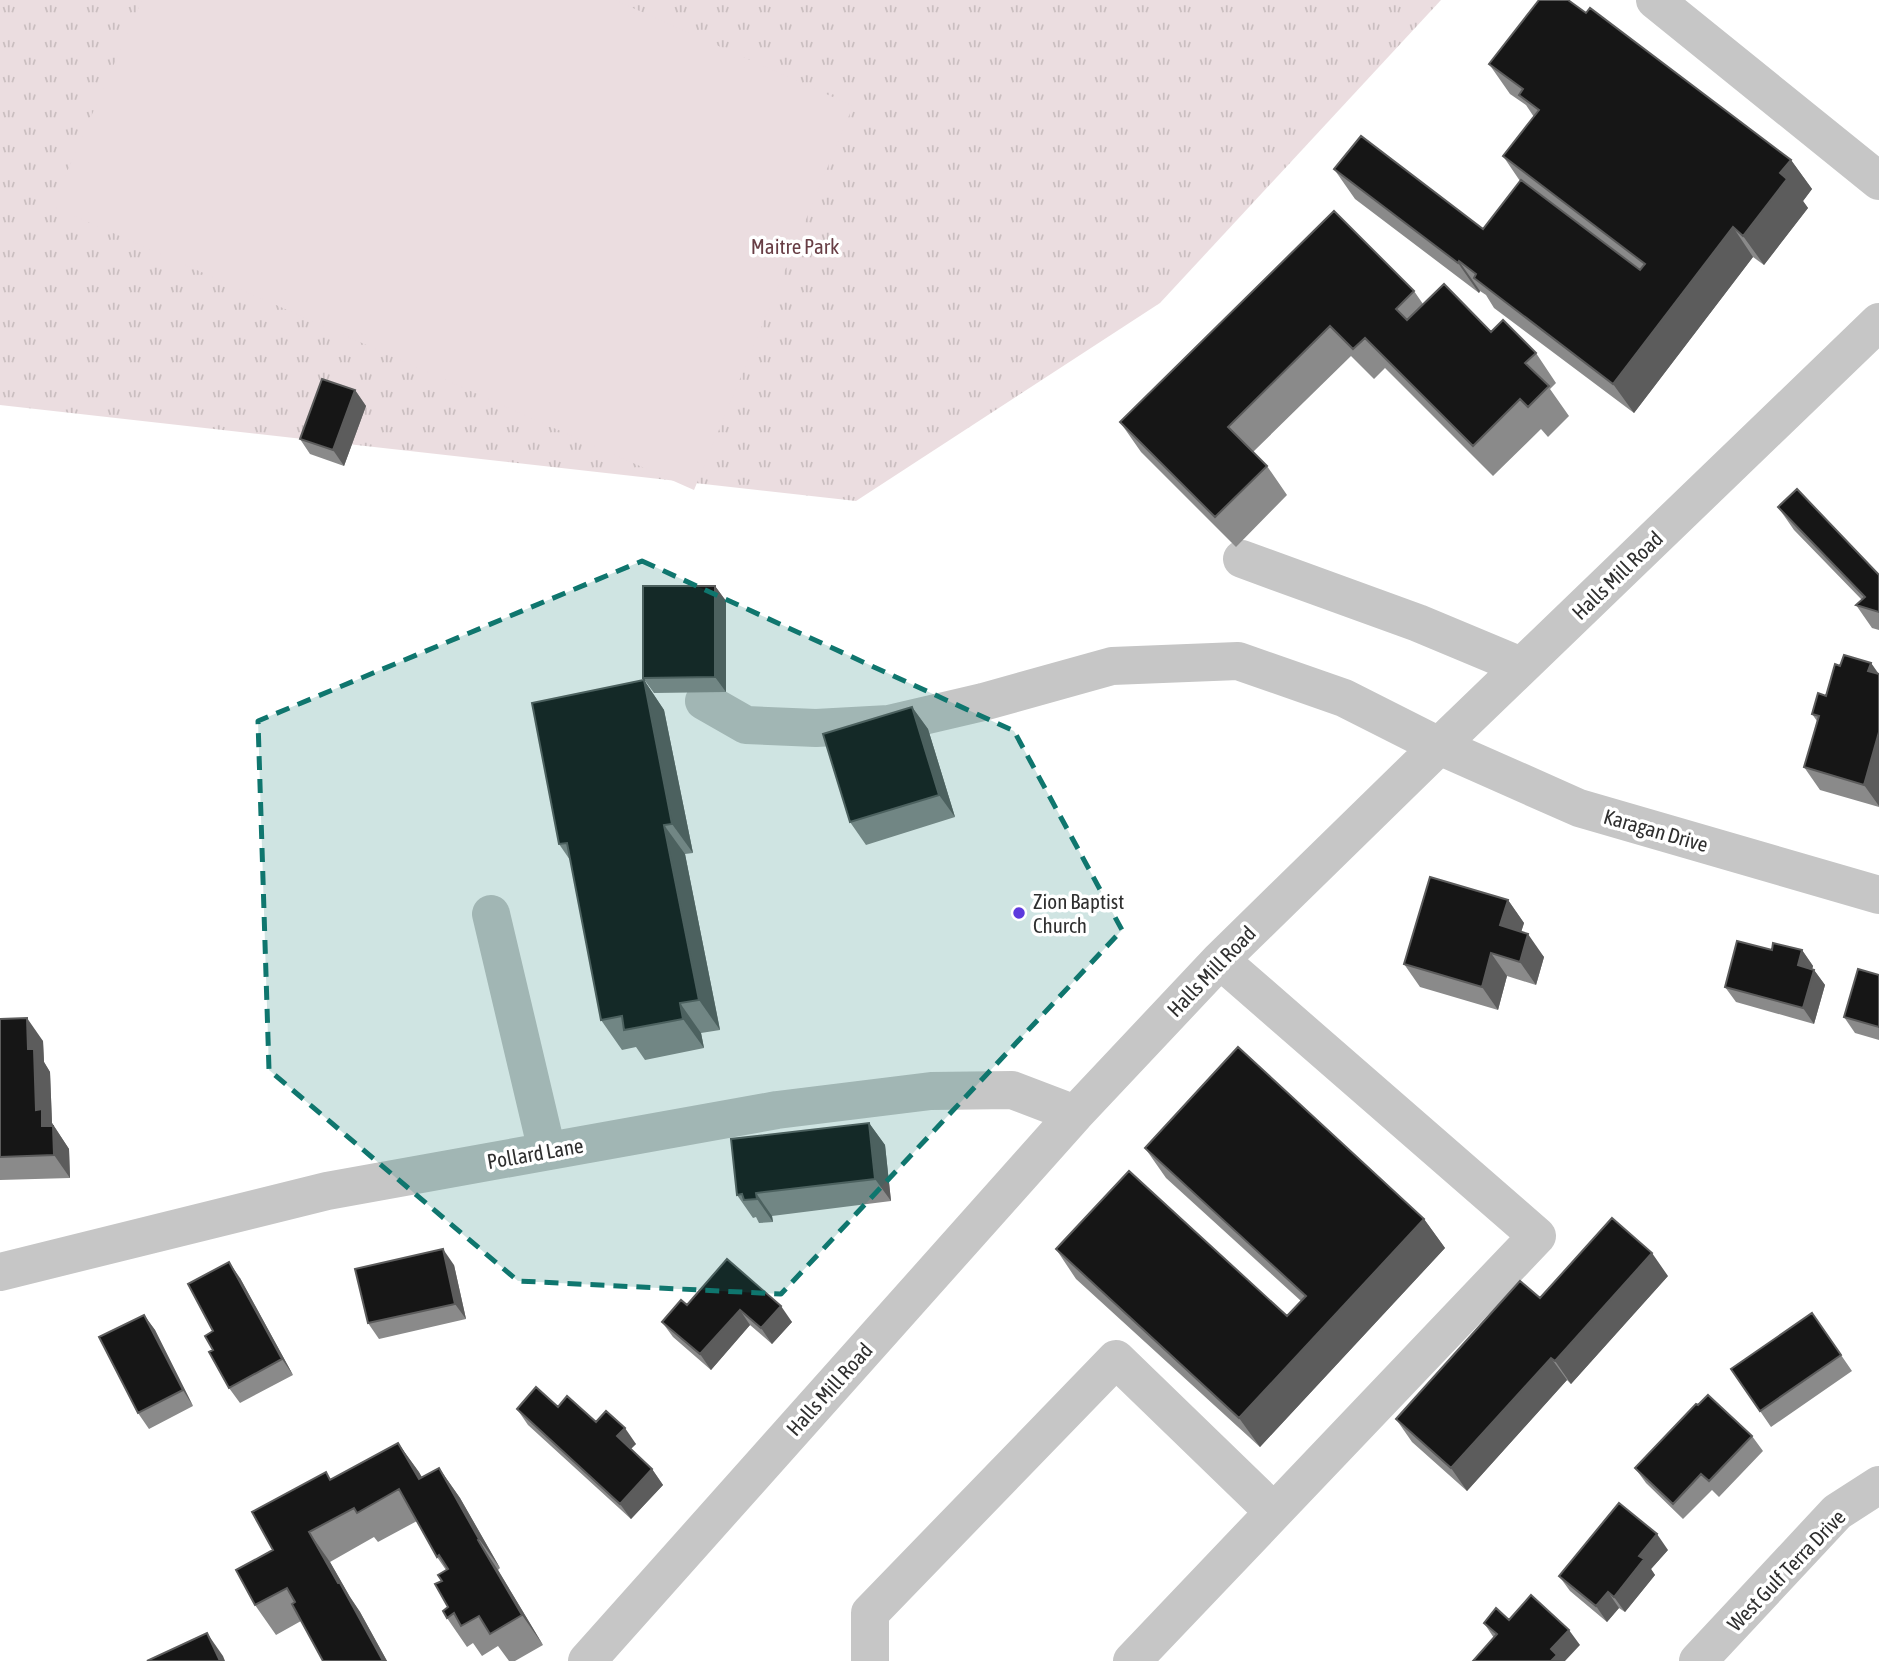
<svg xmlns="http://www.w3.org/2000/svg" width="1879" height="1661" font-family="'Asap Condensed',sans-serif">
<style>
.grass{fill:url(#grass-tufts)}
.pitch{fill:#ebdde0}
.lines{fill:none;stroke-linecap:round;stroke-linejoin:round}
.minor{stroke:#c6c6c6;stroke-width:38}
.wall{fill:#8a8a8a}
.shaded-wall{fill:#5c5c5c}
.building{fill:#161616;stroke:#5c5c5c;stroke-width:2}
.marked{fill:#0f766e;fill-opacity:0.2;stroke:#0f766e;stroke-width:5;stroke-dasharray:14 9;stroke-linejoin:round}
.poi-dot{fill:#5d39dd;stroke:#fff;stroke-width:2.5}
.labels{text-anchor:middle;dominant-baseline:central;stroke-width:7;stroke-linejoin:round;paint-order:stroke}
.park-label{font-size:21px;fill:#683e45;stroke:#fff}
.street-label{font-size:21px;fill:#2f2f2f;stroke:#fff}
.poi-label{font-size:21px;fill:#2f2f2f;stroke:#fff;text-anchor:start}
</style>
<defs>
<pattern id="grass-tufts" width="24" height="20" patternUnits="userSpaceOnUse" patternTransform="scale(1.75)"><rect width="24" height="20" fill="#ebdde0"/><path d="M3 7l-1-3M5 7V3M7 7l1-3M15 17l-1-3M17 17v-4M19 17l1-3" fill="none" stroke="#cabec0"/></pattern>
</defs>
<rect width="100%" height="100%" fill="#fff"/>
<path class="grass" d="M0,0H1441L1160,303L856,501L0,405Z"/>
<path class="pitch" d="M142,0H615L853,106L694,490L52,206Z"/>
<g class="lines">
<path class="minor" d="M1655,0L1879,181
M1242,559L1418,623L1521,666
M704,701L746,725L816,728L889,724L983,702L1112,666L1238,661L1344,698L1439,746L1579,808L1879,895
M491,914L547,1151
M1220,960L1537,1236L1274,1512
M0,1272L327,1191L777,1110L931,1091L1012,1090L1075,1114
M587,1661L1075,1114L1220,960L1439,746L1879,322
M870,1661V1613L1116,1359L1274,1512L1132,1661
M1698,1661L1837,1512L1879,1485"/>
</g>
<path class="wall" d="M1586,13L1791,160L1812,189L1803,201L1808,208L1764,265L1753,257L1634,413L1494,308L1486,295L1480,291L1479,293L1355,199L1334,169L1483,229L1520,181L1503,156L1534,117L1526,105L1510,94L1489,64Z
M1334,211L1414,291L1423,304L1491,332L1536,353L1556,383L1550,389L1569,416L1548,437L1541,429L1493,476L1385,368L1374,379L1351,356L1253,452L1267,466L1287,495L1236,547L1141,452L1120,422Z
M355,390L366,406L344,466L310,454L300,439Z
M1778,507L1879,575V630L1872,628L1856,605L1862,600L1794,530Z
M715,586L726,601V692L654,693L643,678Z
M1871,663L1879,674V807L1820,790L1804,767L1817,721L1812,714L1826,696L1840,666Z
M644,680L664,710L693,853L685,854L720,1030L701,1033L704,1048L645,1060L636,1047L622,1050L601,1020L570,860L559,844Z
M912,707L928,729L955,817L866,845L850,822Z
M1508,900L1524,923L1521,932L1544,957L1536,985L1507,976L1498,1010L1420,987L1404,964Z
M1772,950H1802L1813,966L1812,969L1814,970L1825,985L1814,1024L1736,1002L1725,987Z
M1879,975V1040L1855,1033L1844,1017Z
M0,1019L43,1041L44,1062L50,1072L52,1123L69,1149L70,1178L0,1180Z
M869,1123L885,1145L891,1201L772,1216L773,1222L759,1223L756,1217L753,1218L737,1195Z
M1145,1148L1424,1219L1445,1248L1260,1447L1076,1279L1056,1249L1287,1316L1301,1301L1166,1178Z
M727,1259L792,1322L772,1344L750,1325L711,1370L673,1337L662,1322L687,1305Z
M454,1265L466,1319L379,1339L368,1323Z
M1668,1276L1571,1384L1567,1380L1467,1491L1412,1442L1396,1419L1540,1298Z
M240,1278L293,1375L240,1403L229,1388L213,1350V1331Z
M1812,1313L1852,1371L1771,1427L1731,1369Z
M144,1315L155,1330L193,1406L149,1429L138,1413Z
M558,1407L596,1422L636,1444L630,1449L652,1469L663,1485L631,1519L528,1425L517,1409Z
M1752,1436L1763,1451L1719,1497L1712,1490L1683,1519L1646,1483L1635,1468Z
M398,1443L422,1477L439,1468L460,1498L500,1568L498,1570L543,1645L515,1661H509L498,1646L482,1656L473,1643L467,1647L447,1618L448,1607L442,1581L446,1570L437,1557L417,1521L378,1542L374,1537L330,1562L350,1597L360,1612L387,1661H323L301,1621L276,1635L255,1605L273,1550L326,1472L331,1480Z
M1668,1550L1651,1569L1655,1575L1625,1612L1619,1608L1607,1622L1570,1591L1559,1576Z
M1509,1620L1580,1645L1494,1638L1484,1623Z"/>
<path class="shaded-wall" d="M1791,160L1812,189L1803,201L1808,208L1764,265L1743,236L1780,173Z
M1733,227L1753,257L1634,413L1613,384Z
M1459,261L1480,291L1479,293L1458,263Z
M355,390L366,406L344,466L333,450Z
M715,586L726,601V692L715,677Z
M1871,663L1879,675L1868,671Z
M644,680L664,710L693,853L672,824Z
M912,707L928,729L955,817L939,795Z
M1879,732V806L1864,785Z
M664,825L685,854L720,1030L699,1000Z
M1508,900L1524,923L1516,948L1500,925Z
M1528,934L1544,957L1536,985L1520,962Z
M1802,950L1813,966L1809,981L1798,965Z
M1491,953L1507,976L1498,1010L1482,987Z
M1814,970L1825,985L1814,1024L1803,1008Z
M680,1003L701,1033L704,1048L683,1019Z
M27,1018L43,1041L44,1062L50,1072L52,1123L69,1149L70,1178L54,1155L36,1110L28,1049Z
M869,1123L885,1145L891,1201L875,1179Z
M756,1193L772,1216L773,1222L757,1199Z
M1424,1219L1445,1248L1260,1447L1239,1418Z
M443,1249L454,1265L466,1319L455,1304Z
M1652,1253L1668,1276L1571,1384L1555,1361Z
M229,1262L240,1278L293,1375L282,1359Z
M781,1306L792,1322L772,1344L761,1328Z
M740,1310L750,1325L711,1370L700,1354Z
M144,1315L155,1330L193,1406L183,1390Z
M1551,1358L1567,1380L1467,1491L1451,1468Z
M625,1428L636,1444L628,1452L617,1436Z
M398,1443L419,1472L439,1509L419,1479Z
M439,1468L460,1498L500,1568L479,1539Z
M652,1469L663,1485L631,1519L620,1504Z
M309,1532L330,1562L350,1597L360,1612L387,1661H383Z
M1657,1534L1668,1550L1651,1569L1655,1575L1625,1612L1614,1597L1639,1556Z
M478,1540L498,1570L543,1645L522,1615Z
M1608,1592L1619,1608L1607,1622L1596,1606Z
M1569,1630L1580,1645L1565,1661H1551V1649Z
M207,1633L223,1656L225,1661H220Z"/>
<path class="building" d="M1539,0H1568L1586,13L1590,8L1791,160L1780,173L1787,179L1743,236L1733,227L1613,384L1474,278L1476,274L1459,261L1458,263L1334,169L1361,136L1483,229L1521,180L1640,270L1645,264L1503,156L1539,110L1519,95L1523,89L1489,64Z
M1334,211L1414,291L1396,309L1407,320L1444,284L1491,332L1503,320L1536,353L1525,363L1549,386L1528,407L1520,399L1473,446L1365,338L1353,349L1330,326L1228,427L1267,466L1215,517L1120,422Z
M322,379L355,390L333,450L300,439Z
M1797,489L1879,575V612L1856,605L1865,597L1778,507Z
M643,586H715V677L643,678Z
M1844,655L1871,663L1868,671L1879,674V732L1864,785L1804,767L1819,716L1812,714L1818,693L1826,696L1835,664L1840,666Z
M644,680L672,824L664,825L699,1000L680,1003L683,1019L624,1030L622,1016L601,1020L567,843L559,844L532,703Z
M912,707L939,795L850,822L823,734Z
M1430,877L1508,900L1500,925L1528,934L1520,962L1491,953L1482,987L1404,964Z
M1737,941L1772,950L1773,943L1802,950L1798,965L1814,970L1803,1008L1725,987Z
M1858,969L1879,975V1027L1844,1017Z
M27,1018L28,1049H34L36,1110L42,1109V1126H53L54,1155L0,1157V1019Z
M1238,1047L1424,1219L1239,1418L1056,1249L1129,1171L1287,1316L1306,1296L1145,1148Z
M869,1123L875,1179L756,1193L757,1199L744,1200L742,1194L737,1195L731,1139Z
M1612,1218L1652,1253L1555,1361L1551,1358L1451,1468L1396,1419L1520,1281L1540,1298Z
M443,1249L455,1304L368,1323L355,1269Z
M727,1259L781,1306L761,1328L740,1310L700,1354L662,1322L681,1300L687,1305Z
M229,1262L282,1359L229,1388L209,1352L213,1350L205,1336L213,1331L188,1284Z
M1812,1313L1841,1355L1760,1411L1731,1369Z
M144,1315L183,1390L138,1413L99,1337Z
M536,1387L558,1407L567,1396L596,1422L606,1411L625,1428L617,1436L652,1469L620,1504L517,1409Z
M1708,1395L1752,1436L1709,1481L1701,1474L1673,1504L1635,1468L1696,1404L1698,1405Z
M398,1443L419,1479L439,1468L479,1539L478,1540L522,1615L490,1634L479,1616L461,1626L454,1613L447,1618L443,1611L448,1607L435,1584L442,1581L438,1575L448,1569L439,1555L437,1557L399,1489L357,1513L354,1508L309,1532L338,1583H340L383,1661H323L292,1604L295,1602L287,1588L255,1605L236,1570L273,1550L252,1512L326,1472L330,1480Z
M1619,1503L1657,1534L1639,1556L1644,1559L1614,1597L1608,1592L1596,1606L1559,1576Z
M1531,1595L1569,1630L1551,1649L1557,1655L1551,1661H1473L1497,1634L1484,1623L1496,1608L1509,1620Z
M207,1633L220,1661H147Z"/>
<path class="marked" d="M642,561L1014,731L1122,930L781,1294L518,1281L269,1070L258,721Z"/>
<circle class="poi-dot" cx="1019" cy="913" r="7"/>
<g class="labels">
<g class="park-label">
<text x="795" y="246">Maitre Park</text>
</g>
<g class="street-label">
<text transform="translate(1617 575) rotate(-44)">Halls Mill Road</text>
<text transform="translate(1656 830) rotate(16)">Karagan Drive</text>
<text transform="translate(1211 971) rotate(-46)">Halls Mill Road</text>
<text transform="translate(535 1153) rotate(-10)">Pollard Lane</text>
<text transform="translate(829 1389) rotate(-48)">Halls Mill Road</text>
<text transform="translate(1786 1570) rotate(-46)">West Gulf Terra Drive</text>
</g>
<g class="poi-label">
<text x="1033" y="901">Zion Baptist<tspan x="1033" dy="24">Church</tspan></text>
</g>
</g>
</svg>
